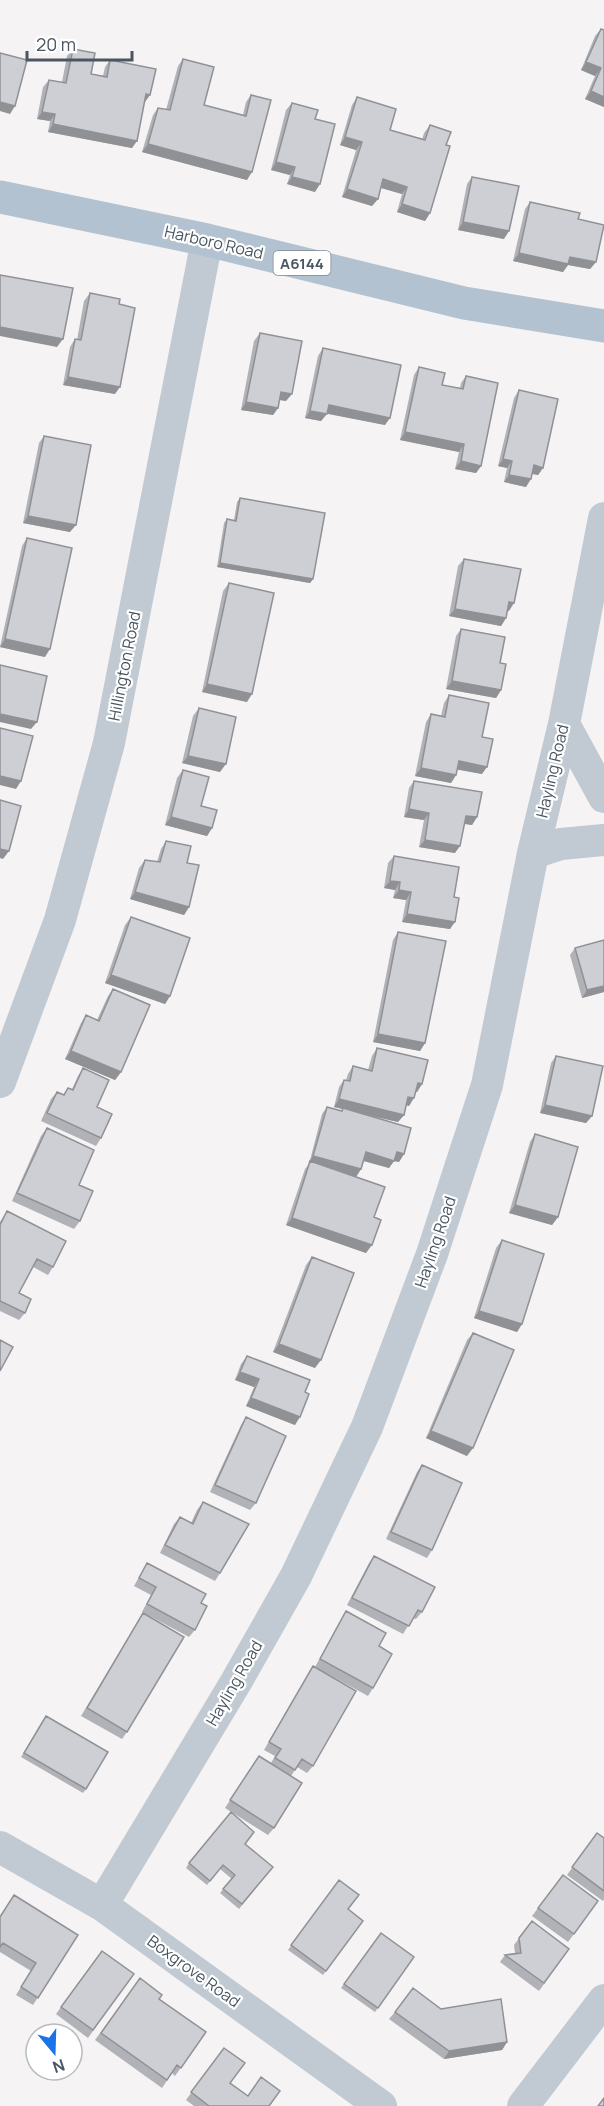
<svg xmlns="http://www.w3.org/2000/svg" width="604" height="2106" font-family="Manrope,sans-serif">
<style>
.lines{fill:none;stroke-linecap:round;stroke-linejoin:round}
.minor{stroke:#c1cad2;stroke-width:32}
.primary{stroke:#b3c2d1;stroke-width:33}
.wall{fill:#b0b2b7}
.shaded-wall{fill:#909195}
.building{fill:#cdcfd5;stroke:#909195;stroke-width:1.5}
.labels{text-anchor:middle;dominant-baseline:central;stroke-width:4.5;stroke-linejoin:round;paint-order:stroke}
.shield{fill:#fff;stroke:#808990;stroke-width:1.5}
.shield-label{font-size:15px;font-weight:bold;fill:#4a5661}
.street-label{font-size:16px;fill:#4a5661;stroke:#fff}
</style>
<rect width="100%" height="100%" fill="#f5f3f3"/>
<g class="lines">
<path class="minor" d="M564,724L604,797
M533,853L561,844L604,840
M0,1082L60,920L109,743L207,240
M0,1847L102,1905L381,2106
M102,1905L236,1682L296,1576L367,1427L432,1254L487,1085L533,853L564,724L604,518
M523,2106L604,2000"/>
<path class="primary" d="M0,197L207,240L464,303L604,326"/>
</g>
<path class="wall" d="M601,29L604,30V107L585,99L595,76L581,70L595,36Z
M73,49L91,74L103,76L105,67L110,60L145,102H144L132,148L48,132L50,121L37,119L43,87L49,80L62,82L67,56Z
M183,59L204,105L243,115L246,102L251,95L247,180L142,152L153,115L158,108L166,110L178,66Z
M357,97L390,130L422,140L424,133L430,125L446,145L430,213L425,221L397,212L402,194L381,188L378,199L372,206L342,197L356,150L340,145L352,105Z
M292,103L315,119V192L287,184L290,175L271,170L286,110Z
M472,177L504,239L458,230L467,184Z
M530,202L596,262L590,269L568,265L563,272L513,261L525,209Z
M90,293L119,304L115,394L63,385L70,347L75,339L77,340L84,301Z
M260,333L286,401L279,400L278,408L273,415L241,410L254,341Z
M323,348L385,425L327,413L321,421L305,418L318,356Z
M419,367L442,385L460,388L461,383L466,376L481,466L476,473L455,469L459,452L400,440L414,375Z
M519,390L543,468L538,475L532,474L526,487L504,482L507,468L498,466L514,398Z
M44,436L70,532L23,523L39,443Z
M240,498L313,579L310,583L217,567L224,523L227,519L234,520L237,502Z
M27,538L45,657L0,647L22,546Z
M464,559L509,611L507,610L506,618L501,626L449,616L458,566Z
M229,583L247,702L202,692L223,591Z
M461,629L500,663L501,690L496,698L446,689L456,636Z
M449,695L482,737V774L457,769L456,775L451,783L415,776L426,722L431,714L441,716L444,703Z
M199,708L220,772L182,763L193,716Z
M183,770L212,828L207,836L165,825L177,778Z
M414,781L477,817L472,825L464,824L455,853L419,847L424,820L404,817L409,788Z
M166,841L187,863L189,907L184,915L130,899L139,868L145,860L157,862L161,849Z
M394,856L454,897L450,929L402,922L406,900L393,898L395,890L384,888L388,863Z
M131,917L170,996L165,1004L105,983L125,925Z
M398,932L425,1043L420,1051L373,1042L393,940Z
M575,948L604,992L582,998L570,955Z
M113,989L121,1072L115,1080L65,1059L81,1023L86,1015L97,1020L108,996Z
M377,1048L422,1084L417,1092H416L409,1106L406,1105L404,1115L398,1122L362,1114L404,1154L399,1162L394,1161L389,1168L363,1161L361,1169L356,1177L374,1217L366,1253L286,1225L305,1169L309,1164L322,1114L327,1107L342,1111L343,1109L334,1107L339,1087L344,1080H346L348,1074L353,1066L368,1070L372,1056Z
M556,1056L592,1116L586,1123L540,1113L551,1063Z
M83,1068L97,1107L101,1138L96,1146L41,1121L51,1099L57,1092L63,1095L68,1088L72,1089L78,1076Z
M47,1128L79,1185L80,1221L74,1229L12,1201L41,1136Z
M535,1134L558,1217L552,1225L509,1213L530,1142Z
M7,1211L53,1267L48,1275L33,1267L19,1293L25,1313L19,1320L0,1311V1222Z
M502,1240L522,1324L517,1332L474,1318L496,1248Z
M312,1257L315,1368L273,1352L306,1265Z
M473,1333L467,1456L426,1438L467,1340Z
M247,1356L305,1392L295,1425L246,1406L254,1387L235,1380L241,1364Z
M246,1417L256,1503L250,1510L210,1492L241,1425Z
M422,1465L432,1550L427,1558L386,1539L417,1472Z
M203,1502L220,1573L215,1581L160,1553L174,1524L180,1517L191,1523L197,1510Z
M374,1556L422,1612L416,1619L413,1618L403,1634L347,1605L369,1563Z
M147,1563L195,1630L189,1637L142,1612L151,1595L134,1586Z
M346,1611L379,1646L373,1688L368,1696L315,1667L341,1619Z
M143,1613L127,1732L122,1739L81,1716Z
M313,1666V1766L307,1773L297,1767L291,1776L274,1828L268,1835L225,1808L259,1756L271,1763L275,1756L264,1750Z
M43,1720L86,1789L83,1793L21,1757Z
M597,1833L604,1838V1899L603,1901L567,1875Z
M245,1844L273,1867L239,1909L220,1893L232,1879L220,1869L207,1885L186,1868L189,1863Z
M563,1875L598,1901L568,1942L532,1916Z
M339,1880L348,1909L363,1921L323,1975L288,1950Z
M0,1916L78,1935L33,2005L16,1995L31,1971L0,1952Z
M532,1921L569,1949L539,1991L500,1962L505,1955L515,1953L514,1945Z
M381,1933L414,1957L375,2012L341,1988Z
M102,1951L134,1974L88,2038L56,2014Z
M140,1978L159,1999L206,2032L175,2076L172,2073L162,2088L95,2040Z
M441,2009L507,2042L502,2050L444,2059L389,2019L395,2012Z
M224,2048L230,2083L248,2096L269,2106H194L186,2100Z"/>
<path class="shaded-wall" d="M586,62L601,68L595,76L581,70Z
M591,91L604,97V107L585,99Z
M146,94L150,95L145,102L140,101Z
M0,102L15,106L10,114L0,111Z
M42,112L55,114L50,121L37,119Z
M53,124L137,141L132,148L48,132Z
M345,137L362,142L356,150L340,145Z
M148,144L252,172L247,180L142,152Z
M276,162L295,167L290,175L271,170Z
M292,177L320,184L315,192L287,184Z
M383,179L407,187L402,194L378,187Z
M347,189L378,199L372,206L342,197Z
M402,204L430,213L425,221L397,212Z
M463,222L509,231L504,239L458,230Z
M519,253L570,257L596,262L590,269L568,265L563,272L513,261Z
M0,327L63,339L57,347L0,336Z
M68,377L120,387L115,394L63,385Z
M281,392L292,394L286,401L276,399Z
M246,402L278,408L273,415L241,410Z
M329,405L390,418L385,425L323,413Z
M310,411L327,414L321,421L305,418Z
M405,432L464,444L459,452L400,440Z
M503,459L512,461L507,468L498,466Z
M461,461L481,466L476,473L455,469Z
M534,465L543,468L538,475L529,473Z
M509,475L531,479L526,487L504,482Z
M28,516L76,525L70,532L23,523Z
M220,563L313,579L310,583L217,567Z
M509,602L514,603L509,611L504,610Z
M455,609L506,618L501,626L449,616Z
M5,639L50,649L45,657L0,647Z
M452,681L501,690L496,698L446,689Z
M207,684L252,694L247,702L202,692Z
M0,714L37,722L31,729L0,722Z
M188,756L226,764L220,772L182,763Z
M459,761L487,767L482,774L454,769Z
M421,768L456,775L451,783L415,776Z
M0,776L21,781L16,789L0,785Z
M409,809L429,813L424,820L404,817Z
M466,816L477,817L472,825L460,823Z
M171,817L212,828L207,836L165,825Z
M425,840L460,846L455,853L419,847Z
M0,849L9,851L3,859L0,858Z
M390,881L400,882L395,890L384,888Z
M399,890L411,892L406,900L393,898Z
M135,892L189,907L184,915L130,899Z
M407,914L455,922L450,929L402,922Z
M111,975L170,996L165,1004L105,983Z
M604,986V992L582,998L587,990Z
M378,1034L425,1043L420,1051L373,1042Z
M71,1051L121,1072L115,1080L65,1059Z
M418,1083L422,1084L417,1092L413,1091Z
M408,1097L414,1098L409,1106L403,1104Z
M339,1099L404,1115L398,1122L334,1107Z
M545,1105L592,1116L586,1123L540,1113Z
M366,1152H397L404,1154L399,1162L394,1161L389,1168L361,1160Z
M313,1156L361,1169L356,1177L310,1161L308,1163Z
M515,1205L558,1217L552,1225L509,1213Z
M292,1218L372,1245L366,1253L286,1225Z
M479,1311L522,1324L517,1332L474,1318Z
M279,1344L321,1360L315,1368L273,1352Z
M240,1372L259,1379L254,1387L235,1380Z
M251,1398L300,1417L295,1425L246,1406Z
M431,1431L473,1448L467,1456L426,1438Z
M507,2042L502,2050L444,2059L449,2051Z"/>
<path class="building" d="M601,29L604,30V97L591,91L601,68L586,62Z
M73,49L95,53L91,74L107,77L110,60L156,69L150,95L146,94L137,141L53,124L55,114L42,112L49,80L66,83Z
M0,53L27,60L15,106L0,102Z
M183,59L214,67L204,105L246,116L251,95L271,100L252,172L148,144L158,108L170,110Z
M357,97L396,109L390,130L425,140L430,125L451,132L446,145L450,146L430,213L402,204L407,187L383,179L378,199L347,189L362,142L345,137Z
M292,103L318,110L315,119L335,124L320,184L292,177L295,167L276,162Z
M472,177L519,186L509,231L463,222Z
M530,202L580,213L578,219L604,225L596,262L570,257L568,264L519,253Z
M0,275L73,288L63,339L0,327Z
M90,293L120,299L119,304L135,308L120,387L68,377L75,339L81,340Z
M260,333L302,341L292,394L281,392L278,408L246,402Z
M323,348L401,365L390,418L329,405L327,414L310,411Z
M419,367L445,373L442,385L463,389L466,376L498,383L481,466L461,461L464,444L405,432Z
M519,390L558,399L543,468L534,465L531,479L509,475L512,461L503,459Z
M44,436L91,445L76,525L28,516Z
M240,498L325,513L313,579L220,563L227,519L236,521Z
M27,538L72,548L50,649L5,639Z
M464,559L521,569L514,603L509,602L506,618L455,609Z
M229,583L274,593L252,694L207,684Z
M461,629L505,637L500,663L506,664L501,690L452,681Z
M0,665L47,676L37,722L0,714Z
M449,695L489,703L482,737L493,739L487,767L459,761L456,775L421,768L431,714L445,717Z
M199,708L236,717L226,764L188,756Z
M0,728L33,736L21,781L0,776Z
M183,770L209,777L201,806L217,810L212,828L171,817Z
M414,781L482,792L477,817L466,816L460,846L425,840L429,813L409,809Z
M0,800L21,806L9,851L0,849Z
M166,841L191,846L187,863L199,865L189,907L135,892L145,860L160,862Z
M394,856L459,867L454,897L459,898L455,922L407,914L411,892L399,890L400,882L390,881Z
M131,917L190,938L170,996L111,975Z
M398,932L446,941L425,1043L378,1034Z
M604,940V986L587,990L575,948Z
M113,989L150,1005L121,1072L71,1051L86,1015L99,1021Z
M377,1048L428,1060L422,1084L418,1083L414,1098L408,1097L404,1115L339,1099L344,1080L350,1081L353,1066L372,1071Z
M556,1056L603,1066L592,1116L545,1105Z
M83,1068L109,1080L97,1107L112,1114L101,1138L47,1113L57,1092L64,1095L68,1088L73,1090Z
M327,1107L342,1111L343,1108L411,1128L404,1154L397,1152L394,1161L366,1152L361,1169L313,1156Z
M47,1128L94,1150L79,1185L93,1191L80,1221L17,1193Z
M535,1134L578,1147L558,1217L515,1205Z
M310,1161L385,1187L374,1217L381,1220L372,1245L292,1218Z
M7,1211L66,1241L53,1267L37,1259L19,1293L31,1299L25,1313L0,1301V1225Z
M502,1240L544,1254L522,1324L479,1311Z
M312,1257L354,1273L321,1360L279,1344Z
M473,1333L514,1350L473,1448L431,1431Z
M0,1340L13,1347L0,1371Z
M247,1356L310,1380L305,1392L309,1394L300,1417L251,1398L259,1379L240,1372Z
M246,1417L286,1436L256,1503L215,1485Z
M422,1465L462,1483L432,1550L391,1532Z
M203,1502L249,1524L220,1573L165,1545L180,1517L193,1524Z
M374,1556L435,1587L422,1612L418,1610L409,1626L352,1598Z
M147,1563L206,1594L201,1603L207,1606L195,1630L147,1604L156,1587L139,1578Z
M346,1611L386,1633L379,1646L392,1654L373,1688L320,1659Z
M143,1613L184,1637L127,1732L87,1708Z
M313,1666L356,1691L313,1766L302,1759L295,1770L275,1758L281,1749L269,1742Z
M46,1716L108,1752L86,1789L24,1753Z
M259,1756L302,1783L274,1828L230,1800Z
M231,1812L254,1832L245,1844L273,1867L242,1904L223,1889L235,1875L223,1865L210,1881L189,1863Z
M597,1833L604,1838V1891L572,1867Z
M563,1875L598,1901L574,1934L538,1908Z
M339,1880L359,1895L348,1909L363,1921L326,1971L291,1945Z
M14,1895L78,1935L38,1998L21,1987L36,1963L3,1943L0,1947V1917Z
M532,1921L569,1949L544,1983L505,1955L521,1953L519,1938Z
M381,1933L414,1957L378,2008L344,1984Z
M102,1951L134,1974L93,2030L61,2007Z
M140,1978L162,1995L159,1999L206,2032L181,2068L177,2065L167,2080L101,2033Z
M413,1988L441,2009L501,1999L507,2042L449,2051L395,2012Z
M224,2048L245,2063L230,2083L248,2096L261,2077L280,2091L269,2106H209L191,2092Z
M604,2098V2106H598Z"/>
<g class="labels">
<rect class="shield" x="273.5" y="251" width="57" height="24" rx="4.5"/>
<g class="shield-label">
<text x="302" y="263">A6144</text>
</g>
<g class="street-label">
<text transform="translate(214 242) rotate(13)">Harboro Road</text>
<text transform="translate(124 666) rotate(-79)">Hillington Road</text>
<text transform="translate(552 771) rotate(-77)">Hayling Road</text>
<text transform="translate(435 1242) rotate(-71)">Hayling Road</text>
<text transform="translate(234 1683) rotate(-60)">Hayling Road</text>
<text transform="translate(194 1971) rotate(36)">Boxgrove Road</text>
</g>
</g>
<g transform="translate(54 2052) rotate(161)"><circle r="28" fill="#ffffff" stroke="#b7bbc0" stroke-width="1.5"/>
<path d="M0-4.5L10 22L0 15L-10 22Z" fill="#1a73e8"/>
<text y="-9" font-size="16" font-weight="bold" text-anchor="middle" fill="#4a5661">N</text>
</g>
<path d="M27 51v9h105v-9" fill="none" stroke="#4a5661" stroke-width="3"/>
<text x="36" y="51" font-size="18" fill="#4a5661" stroke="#ffffff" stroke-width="4.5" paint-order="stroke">20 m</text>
</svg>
